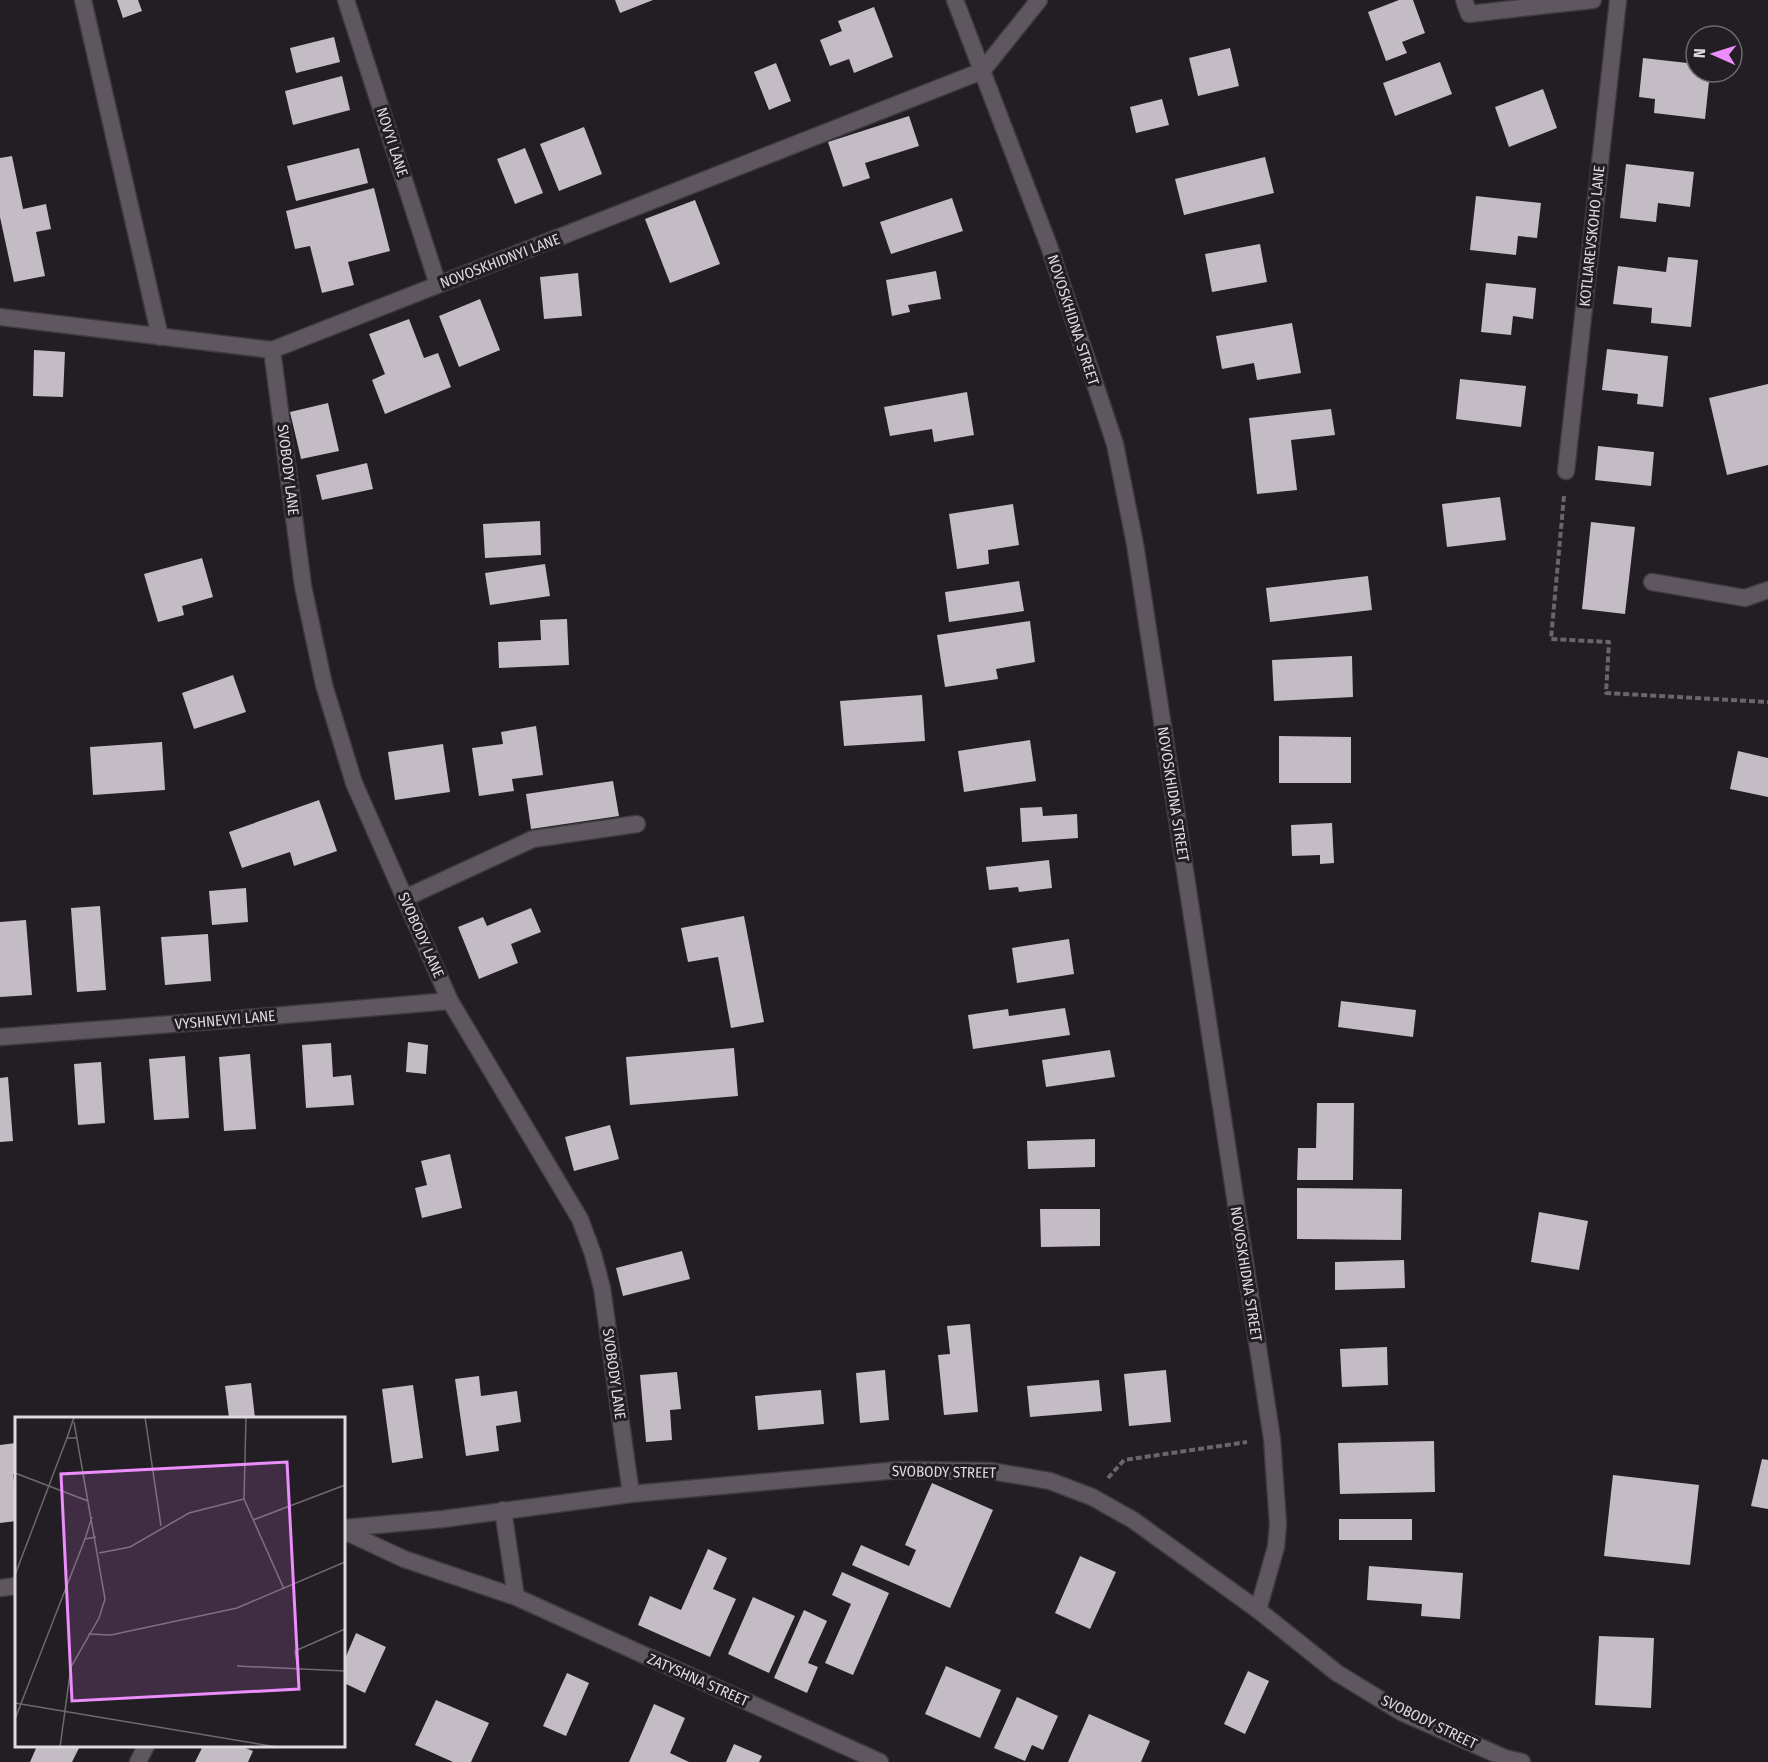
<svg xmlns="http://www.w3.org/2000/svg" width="1768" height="1762" font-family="'Fira Sans Condensed',sans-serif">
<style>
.building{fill:#c3bcc5}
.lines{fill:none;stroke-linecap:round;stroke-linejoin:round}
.service-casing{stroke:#3e3a3f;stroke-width:19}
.minor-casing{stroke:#3e3a3f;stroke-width:19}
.path{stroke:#6b656b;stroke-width:4;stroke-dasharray:6 3;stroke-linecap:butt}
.service{stroke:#5e575f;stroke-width:16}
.minor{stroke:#5e575f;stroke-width:16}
.labels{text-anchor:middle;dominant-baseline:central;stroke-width:6;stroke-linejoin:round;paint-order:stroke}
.street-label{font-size:15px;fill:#dedade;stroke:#231d24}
.inset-road{fill:none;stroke:#6e696e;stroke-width:1.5}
.view{fill:#eb8dfb;fill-opacity:0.15;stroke:#eb8dfb;stroke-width:3}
.inset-edge{fill:none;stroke:#dedade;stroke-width:3}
</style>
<rect width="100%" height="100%" fill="#231d24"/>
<path class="building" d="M117,0H138L142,11L123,18Z
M615,0H653L620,13Z
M1399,0H1413L1425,33L1402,42L1407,53L1386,61L1368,12Z
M874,7L893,57L854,73L849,59L830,66L820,40L842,31L838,21Z
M334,37L340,62L296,73L290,48Z
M1230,48L1239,86L1198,96L1189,58Z
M1643,58L1696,64V72H1710L1705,119L1654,113L1655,99L1639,97Z
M1440,62L1452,94L1395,116L1383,83Z
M776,63L791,101L769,110L754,72Z
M342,76L350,110L293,125L285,91Z
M1543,89L1557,128L1509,147L1495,107Z
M1162,99L1169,125L1136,133L1130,107Z
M909,116L919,146L865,163L870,178L843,187L828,142Z
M584,127L602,174L559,191L540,144Z
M359,148L368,183L296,201L287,166Z
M525,148L543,193L515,204L497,159Z
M12,156L23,209L46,204L51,229L36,232L45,276L14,282L0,217V158Z
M1265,157L1274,193L1184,215L1175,179Z
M1626,164L1694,172L1690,207L1658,203L1656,222L1620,218Z
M374,188L390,251L348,262L354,285L322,293L310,246L295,249L286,211Z
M1476,196L1541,203L1537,238L1518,236L1516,255L1470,250Z
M952,198L963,231L891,254L880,222Z
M695,200L720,264L670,283L645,219Z
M1260,244L1267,282L1212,292L1205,254Z
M1668,257L1698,260L1691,327L1651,323L1652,308L1613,304L1618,266L1666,272Z
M936,271L941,299L908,305L910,312L892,316L886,280Z
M578,273L582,316L544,319L540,277Z
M1486,283L1536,288L1533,319L1513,316L1511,335L1481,332Z
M480,299L500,350L459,367L439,316Z
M409,319L424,358L438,353L451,387L385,414L372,380L385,374L369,334Z
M1292,323L1301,373L1257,380L1254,363L1222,369L1216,336Z
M1607,349L1668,356L1663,407L1637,404L1638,394L1602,390Z
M34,350L65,352L63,397L33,396Z
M1460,379L1526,386L1521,427L1456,419Z
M1768,384V465L1727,475L1709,398Z
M967,392L974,435L934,442L932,429L890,436L884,407Z
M328,403L339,451L301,459L290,412Z
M1331,409L1335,435L1291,440L1297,490L1257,494L1249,418Z
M1598,446L1654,452L1651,486L1595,480Z
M367,463L373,489L322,500L316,475Z
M1500,497L1506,540L1447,547L1442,504Z
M1013,504L1019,545L988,550L989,564L957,569L949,514Z
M540,521L541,555L485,558L483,524Z
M1591,522L1635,527L1625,614L1582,609Z
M202,558L213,597L182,606L184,615L158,622L144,574Z
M545,564L550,596L490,605L485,573Z
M1368,576L1372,610L1270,622L1266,588Z
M1019,581L1024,611L949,622L945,592Z
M567,619L569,665L499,668L498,642L541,640L540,620Z
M1030,621L1035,662L996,669L998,679L945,687L937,635Z
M1352,656L1353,697L1274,701L1272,660Z
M233,675L246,712L194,729L182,693Z
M922,695L925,741L844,746L840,701Z
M536,726L543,775L512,779L514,791L479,796L472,748L503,744L501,732Z
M1279,736L1351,737V783H1279Z
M1030,740L1036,781L964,792L958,751Z
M162,742L165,790L93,795L90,747Z
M443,744L450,792L395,800L388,752Z
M1738,751L1768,758V797L1730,789Z
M613,781L619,816L531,829L526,794Z
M319,800L337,851L294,866L290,852L242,868L229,832Z
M1042,807L1043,816L1077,814L1078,838L1022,842L1020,808Z
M1332,823L1334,863L1320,864V855L1292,856L1291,825Z
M1049,860L1052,888L1019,892L1018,887L989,890L986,867Z
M246,888L248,922L212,925L209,891Z
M100,906L106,990L77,992L71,908Z
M531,908L541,932L511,944L518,963L479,979L458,927L483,917L487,926Z
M744,916L764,1022L731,1028L718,957L688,962L681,928Z
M26,920L32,995L0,997V922Z
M208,934L211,981L165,985L161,937Z
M1069,939L1074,974L1017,983L1012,948Z
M1341,1001L1416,1010L1413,1037L1338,1027Z
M1065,1008L1070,1035L973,1049L968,1015L1008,1009L1009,1016Z
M408,1042L428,1045L426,1074L406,1072Z
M331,1043L333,1077L351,1075L354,1105L306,1108L302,1045Z
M734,1048L738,1096L630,1105L626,1057Z
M1110,1050L1115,1077L1046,1087L1042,1060Z
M250,1054L256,1129L224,1131L219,1057Z
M185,1056L189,1118L154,1120L149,1059Z
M101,1062L105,1123L78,1125L74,1064Z
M8,1077L13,1141L0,1142V1078Z
M1317,1103H1354L1353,1180H1297L1298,1148H1316Z
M610,1125L619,1159L574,1171L565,1137Z
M1095,1139V1167L1028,1169L1027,1141Z
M450,1154L462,1208L422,1218L415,1188L427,1185L421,1161Z
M1297,1188L1402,1189L1401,1240L1297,1239Z
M1040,1209H1100V1246L1041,1247Z
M1539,1212L1588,1221L1579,1270L1531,1262Z
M682,1251L690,1279L623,1296L616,1268Z
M1404,1260L1405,1288L1335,1290V1262Z
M970,1324L978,1412L944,1415L938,1355L950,1354L947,1326Z
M1387,1347L1388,1385L1342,1387L1340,1349Z
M885,1370L889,1420L860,1423L856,1373Z
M1166,1370L1171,1422L1129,1426L1124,1374Z
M677,1372L681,1409L670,1410L672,1440L646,1442L640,1375Z
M479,1376L481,1396L517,1391L521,1422L496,1426L499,1451L466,1456L455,1379Z
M1099,1380L1102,1411L1030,1417L1027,1386Z
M251,1383L255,1418H229L225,1386Z
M413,1385L423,1458L392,1463L382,1389Z
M821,1390L824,1424L758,1430L755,1396Z
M1434,1441L1435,1492L1340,1494L1338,1443Z
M16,1443V1474H13L16,1498V1521L0,1523V1445Z
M1762,1459L1768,1460V1509L1751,1506Z
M1613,1475L1699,1485L1690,1565L1604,1556Z
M932,1483L993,1510L950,1608L852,1565L861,1545L909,1566L916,1550L905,1545Z
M1339,1519H1412V1540H1339Z
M708,1549L727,1558L713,1589L736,1599L710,1657L638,1625L650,1596L681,1610Z
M1080,1556L1116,1572L1090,1629L1055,1613Z
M1369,1566L1463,1573L1460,1619L1421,1616L1422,1604L1367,1600Z
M842,1572L889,1593L853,1675L825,1663L851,1604L832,1595Z
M753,1597L795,1616L769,1673L728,1654Z
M804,1610L827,1621L808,1663L818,1667L807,1693L774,1678Z
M356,1633L386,1647L365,1693L344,1683V1661Z
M1599,1636L1654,1638L1651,1708L1595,1705Z
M946,1666L1001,1690L980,1738L925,1714Z
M1248,1671L1269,1681L1245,1734L1224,1724Z
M567,1673L589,1683L566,1736L543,1726Z
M1017,1697L1058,1716L1043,1750L1032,1745L1025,1761L994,1748Z
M436,1700L489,1723L471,1762H453L415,1745Z
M654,1704L685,1718L670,1753L689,1762H629Z
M1089,1714L1150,1741L1141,1762H1068Z
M734,1744L762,1756L759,1762H726Z
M37,1746H80L72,1762H30Z
M203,1746H240L253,1751L248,1762H195Z"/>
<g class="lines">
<defs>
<path id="service" d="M83,0L160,337
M982,71L1039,0
M1652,582L1745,598L1768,590
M405,898L533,839L637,824"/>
<path id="minor" d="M346,0L438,285
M955,0L1049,246L1115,444L1135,544L1272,1439L1278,1524L1276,1547L1258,1610
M1464,0L1469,14L1593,0
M0,317L272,350L982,71
M272,350L303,586L324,685L354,783L450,1001L580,1219L593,1254L602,1288L631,1494
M1566,471L1618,0
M0,1037L225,1020L450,1001
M344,1528L443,1519L631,1494L899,1470L991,1471L1050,1481L1092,1497L1133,1520L1258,1610L1337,1673L1401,1712L1505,1758L1522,1762
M344,1531L404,1559L516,1597L503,1510
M0,1588L16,1586
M516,1597L880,1762
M138,1762L146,1746"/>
</defs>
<use href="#service" class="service-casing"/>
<use href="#minor" class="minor-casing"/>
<path class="path" d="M1564,496L1551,639L1609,642L1606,693L1768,702
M1108,1478L1124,1460L1247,1442"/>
<use href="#service" class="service"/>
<use href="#minor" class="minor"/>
</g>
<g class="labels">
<g class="street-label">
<text transform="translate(392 142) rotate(72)">NOVYI LANE</text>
<text transform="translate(1592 236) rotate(-84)">KOTLIAREVSKOHO LANE</text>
<text transform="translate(500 261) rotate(-21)">NOVOSKHIDNYI LANE</text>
<text transform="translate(1073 320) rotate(72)">NOVOSKHIDNA STREET</text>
<text transform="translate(288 470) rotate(83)">SVOBODY LANE</text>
<text transform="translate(1173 794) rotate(81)">NOVOSKHIDNA STREET</text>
<text transform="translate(421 935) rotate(66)">SVOBODY LANE</text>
<text transform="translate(225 1020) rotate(-5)">VYSHNEVYI LANE</text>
<text transform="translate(1246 1274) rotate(81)">NOVOSKHIDNA STREET</text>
<text transform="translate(614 1374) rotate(82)">SVOBODY LANE</text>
<text transform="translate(944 1472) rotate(1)">SVOBODY STREET</text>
<text transform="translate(698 1680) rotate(24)">ZATYSHNA STREET</text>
<text transform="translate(1429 1722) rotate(26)">SVOBODY STREET</text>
</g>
</g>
<g transform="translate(15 1417)">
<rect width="330" height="330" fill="#231d24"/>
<path class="inset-road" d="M59,0L52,21H62M130,0L146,109M231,0L229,82L269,172M0,56L73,84M77,100L70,122L81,120M238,103L330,68M84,136L115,130L174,96L229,82M0,158L52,21M73,217L96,218L222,191L330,145M222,249L330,254M283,253L280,234L330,212M0,286L262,330M0,302L70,122M45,330L56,250L84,201L90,182L59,5"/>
<path class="view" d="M272,45L284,272L57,284L46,57Z"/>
<rect width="330" height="330" class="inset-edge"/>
</g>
<g transform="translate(1714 54) rotate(273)"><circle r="28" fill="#231d24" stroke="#6e696e" stroke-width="1.5"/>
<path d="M0-4.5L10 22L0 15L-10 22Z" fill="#eb8dfb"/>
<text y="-9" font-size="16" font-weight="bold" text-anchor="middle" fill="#dedade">N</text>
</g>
</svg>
